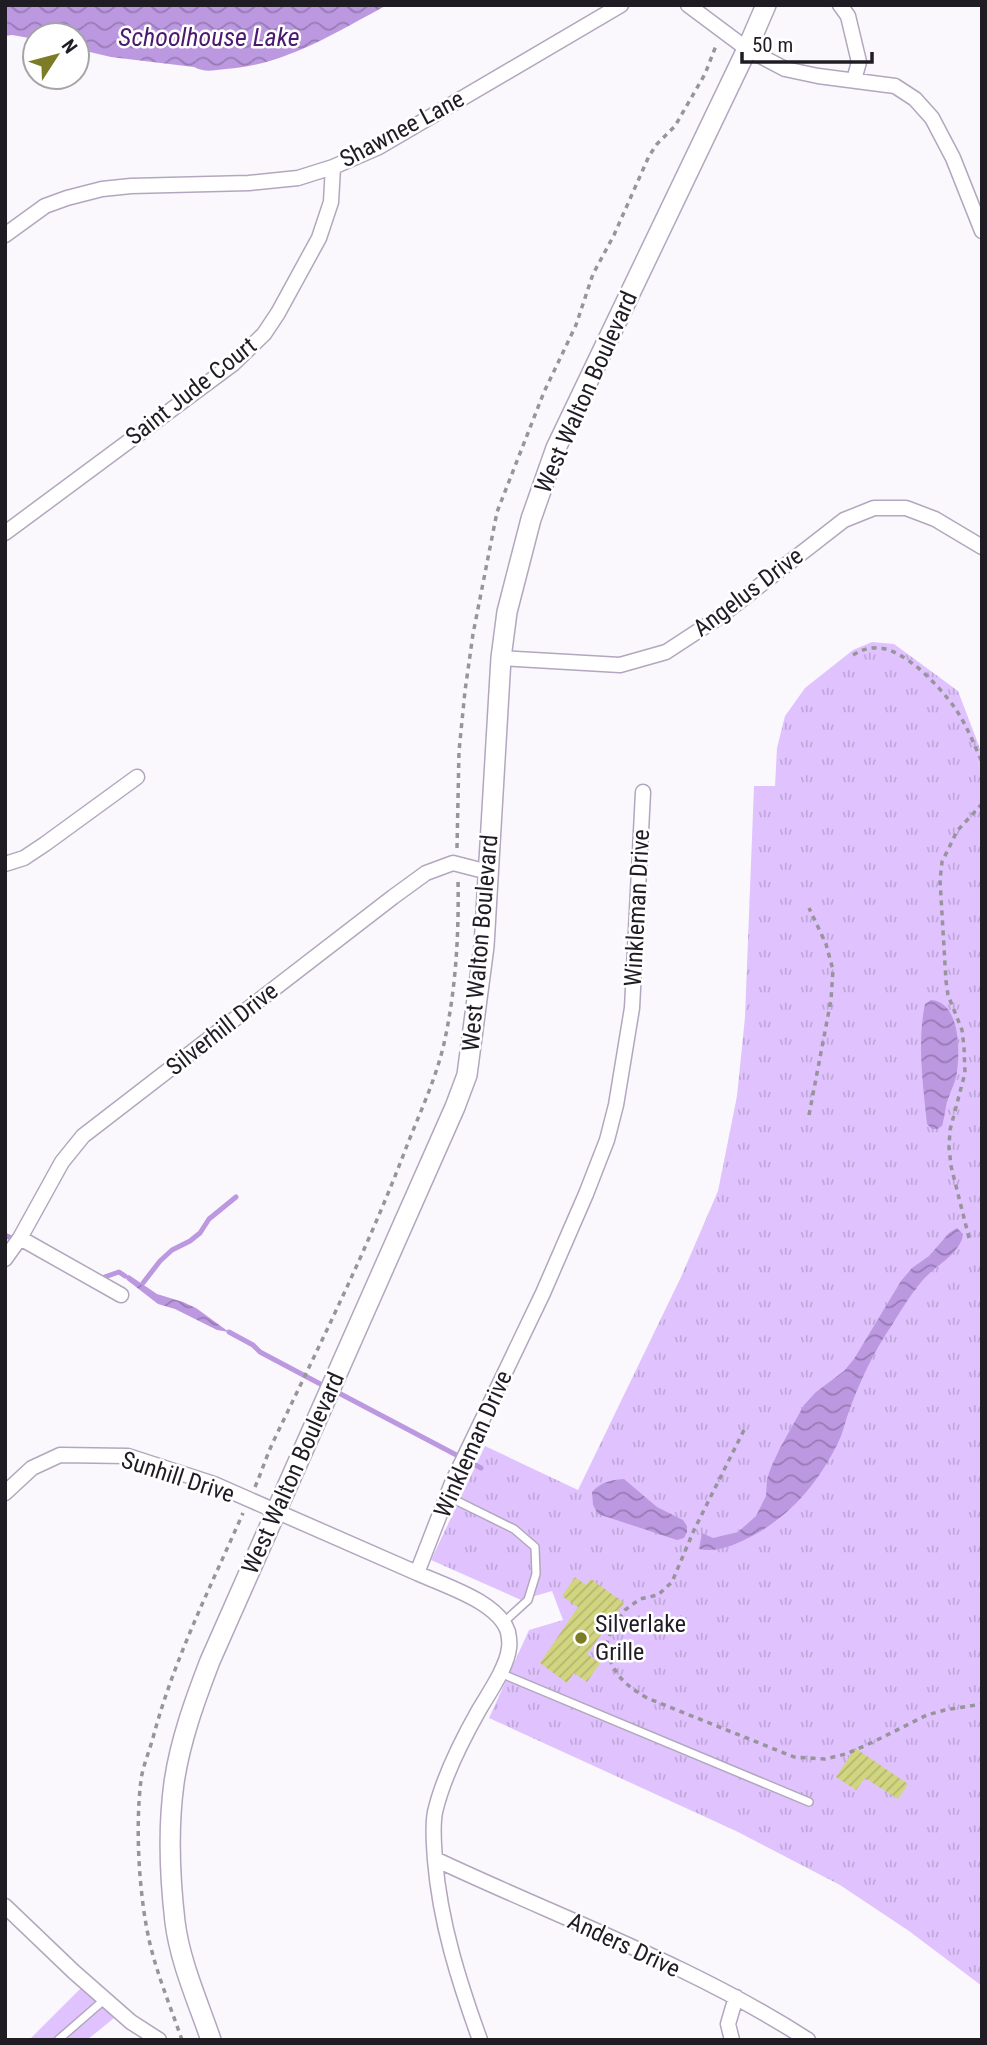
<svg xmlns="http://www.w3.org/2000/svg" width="987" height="2045" font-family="'Roboto Condensed',sans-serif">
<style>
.grass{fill:url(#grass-tufts)}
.green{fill:#e0c3fe}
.water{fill:url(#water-waves)}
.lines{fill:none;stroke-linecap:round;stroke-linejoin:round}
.stream{stroke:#bc98e0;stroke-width:5}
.building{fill:url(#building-hatch)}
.service-casing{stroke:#b2a7be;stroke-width:10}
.minor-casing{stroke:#b2a7be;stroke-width:17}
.secondary-casing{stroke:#b2a7be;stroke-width:22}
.path{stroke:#97949b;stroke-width:3.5;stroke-dasharray:5 5;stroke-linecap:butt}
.service{stroke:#fff;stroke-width:7}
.minor{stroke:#fff;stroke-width:14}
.secondary{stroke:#fff;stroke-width:19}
.poi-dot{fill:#7b7c25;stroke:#fff;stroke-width:2.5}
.labels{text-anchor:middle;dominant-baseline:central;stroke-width:5;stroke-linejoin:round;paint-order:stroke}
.street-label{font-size:24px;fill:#201c24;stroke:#fff}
.poi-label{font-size:24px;fill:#201c24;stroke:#fff;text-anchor:start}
.water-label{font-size:26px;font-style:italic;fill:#4b196e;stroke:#fff}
</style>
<defs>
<pattern id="grass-tufts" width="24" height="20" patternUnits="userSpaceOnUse" patternTransform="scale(1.75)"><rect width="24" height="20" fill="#e0c3fe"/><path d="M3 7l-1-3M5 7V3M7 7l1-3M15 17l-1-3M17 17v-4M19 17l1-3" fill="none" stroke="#c0a7da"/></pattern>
<pattern id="water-waves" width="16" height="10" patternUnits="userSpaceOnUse" patternTransform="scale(1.75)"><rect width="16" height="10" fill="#bc98e0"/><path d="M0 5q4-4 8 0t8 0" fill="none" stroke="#987bb5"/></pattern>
<pattern id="building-hatch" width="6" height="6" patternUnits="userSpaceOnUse" patternTransform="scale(1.75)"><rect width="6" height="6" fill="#d2d57f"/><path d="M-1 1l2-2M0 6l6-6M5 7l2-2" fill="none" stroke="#b4b66e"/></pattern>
</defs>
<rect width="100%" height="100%" fill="#faf8fd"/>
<path class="grass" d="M872,642L894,644L958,691L982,754V1986L909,1931L840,1885L736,1831L489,1718L529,1630L563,1620L552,1591L521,1600L431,1560L485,1446L578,1490L681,1277L718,1191L737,1096L745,1017L754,786H775L777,748L785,716L805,688L853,650Z"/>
<path class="green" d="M82,1987L114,2018L87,2040H29Z"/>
<path class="water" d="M5,5H387C335,33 285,65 226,69C214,70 205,73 194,67L111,57L77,49V35H35V39L12,35L5,36Z
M931,1000C960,1002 960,1050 957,1072C956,1081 951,1090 948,1099C945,1107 945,1117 942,1126L937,1129H932L927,1124C923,1085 917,1042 925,1004Z
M957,1228L963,1234C961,1254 934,1266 922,1281C911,1294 901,1310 892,1325C874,1351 860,1381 849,1411C846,1419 844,1428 841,1436C823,1477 793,1514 754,1535C737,1544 718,1553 699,1549L702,1533L713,1538L738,1532L756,1516L766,1496L767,1479L772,1465L780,1448L804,1405L816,1392L844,1371L854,1359L901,1281L912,1268L929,1256L949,1233Z
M129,1275L157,1294L183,1302L196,1308L229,1332L217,1330L175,1309L158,1304L127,1280L125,1276Z
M624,1479L657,1507L683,1520L687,1526V1532L684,1538L677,1540L598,1514L593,1505L592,1492C601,1482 610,1480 624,1479Z"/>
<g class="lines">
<path class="stream" d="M5,1235L17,1241
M99,1279L119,1272L125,1276
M143,1283L160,1261L172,1250L190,1241L200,1233L209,1219L236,1197
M229,1332L253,1345L260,1352L326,1387
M335,1391L481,1468"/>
</g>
<path class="building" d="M575,1577L586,1585L591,1579L624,1603L587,1654L600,1663L587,1682L574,1673L567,1683L540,1663L578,1607L562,1596Z
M855,1748L908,1784L898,1799L865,1778L856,1790L836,1777Z"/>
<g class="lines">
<defs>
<path id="service" d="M447,1496L514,1529L535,1547L536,1574L528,1600L504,1622
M500,1673L809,1802
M58,2040L104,2000"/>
<path id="minor" d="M688,5L747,49L785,69L818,76L895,86L915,99L932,118L953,158L982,231
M840,5L848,16L859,62L854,80
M5,235L45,206L67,198L102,189L131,186L249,183L298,178L333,167L379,147L621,5
M5,533L233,364L264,334L278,313L319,238L331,202L333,167
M501,658L620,665L666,652L718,618L844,520L874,508H906L935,519L982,547
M5,864L24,858L45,844L137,777
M20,1238L121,1295
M5,1259L20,1238L62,1162L83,1136L393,897L426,873L453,863L488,872
M5,1493L32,1468L60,1455L128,1456L214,1484L417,1573
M435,1859C560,1918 692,1965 808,2040
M5,1906L74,1972L131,2022L159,2040
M480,2040C459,1982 440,1922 435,1860C434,1844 432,1828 435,1812C443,1778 462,1740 479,1710C489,1693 507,1667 509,1648C510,1643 509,1637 508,1632C499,1602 445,1586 417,1573L452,1483L543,1293L586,1194L607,1140L616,1105L632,1008L643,792
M732,2040L728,2024L736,1997"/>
<path id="secondary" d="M211,2040C198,2002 180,1962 175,1922C170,1879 168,1827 174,1783C180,1741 195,1700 210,1661L455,1107L467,1075L484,946L501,658L507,612L531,519L556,448L747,49L766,5"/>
</defs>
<use href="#service" class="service-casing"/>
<use href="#minor" class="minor-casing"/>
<use href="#secondary" class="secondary-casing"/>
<path class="path" d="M853,655C860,651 866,648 874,648C902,645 940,687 955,708C966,724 974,744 982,762
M457,848L459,751L465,691L473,634L497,512L544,392L576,325L593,274L614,235L649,156L657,144L675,126L705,74L717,43
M809,1115L831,1000L833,970L826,944L809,908
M969,1238L951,1166L949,1147L950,1130L965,1073L964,1047L962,1030L948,995L946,981L940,880L942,862L957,831L982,804
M744,1430L694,1530L672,1582L658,1595L640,1599L625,1610L612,1628L605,1649C617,1677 621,1682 647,1698L794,1757L825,1759L846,1754L873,1742L927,1715L945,1710L982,1704
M255,1487C262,1471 267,1454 275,1438C321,1342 368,1248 406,1148C420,1112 437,1077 445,1039C456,987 459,933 458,880
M182,2040C171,2008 158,1977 150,1944C139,1897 135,1828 141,1780C143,1765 150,1750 154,1734C175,1657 211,1586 243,1513"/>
<use href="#service" class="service"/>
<use href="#minor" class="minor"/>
<use href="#secondary" class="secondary"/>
</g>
<circle class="poi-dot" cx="581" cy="1638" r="7"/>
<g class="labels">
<g class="street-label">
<text transform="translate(402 129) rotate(-28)">Shawnee Lane</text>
<text transform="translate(191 391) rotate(-38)">Saint Jude Court</text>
<text transform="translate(586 392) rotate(-66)">West Walton Boulevard</text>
<text transform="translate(748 592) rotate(-37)">Angelus Drive</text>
<text transform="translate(637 908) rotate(-87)">Winkleman Drive</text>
<text transform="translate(480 943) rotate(-85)">West Walton Boulevard</text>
<text transform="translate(222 1029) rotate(-38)">Silverhill Drive</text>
<text transform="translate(473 1444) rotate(-66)">Winkleman Drive</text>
<text transform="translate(293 1473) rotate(-66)">West Walton Boulevard</text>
<text transform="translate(178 1477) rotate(18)">Sunhill Drive</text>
<text transform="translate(624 1945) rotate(25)">Anders Drive</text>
</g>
<g class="poi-label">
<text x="595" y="1624">Silverlake<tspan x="595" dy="28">Grille</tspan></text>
</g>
<g class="water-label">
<text x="209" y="37">Schoolhouse Lake</text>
</g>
</g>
<rect width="987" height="2045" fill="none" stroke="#201c24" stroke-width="14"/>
<g transform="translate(56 56) rotate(54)"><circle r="33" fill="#ffffff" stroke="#a6a4a7" stroke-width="2"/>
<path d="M0-5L12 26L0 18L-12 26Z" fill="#7b7c25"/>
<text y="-10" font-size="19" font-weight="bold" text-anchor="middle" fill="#201c24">N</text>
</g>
<path d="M742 52v10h130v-10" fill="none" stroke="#201c24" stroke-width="3.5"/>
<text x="752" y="52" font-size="21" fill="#201c24" stroke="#ffffff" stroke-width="5" paint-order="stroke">50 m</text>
</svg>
